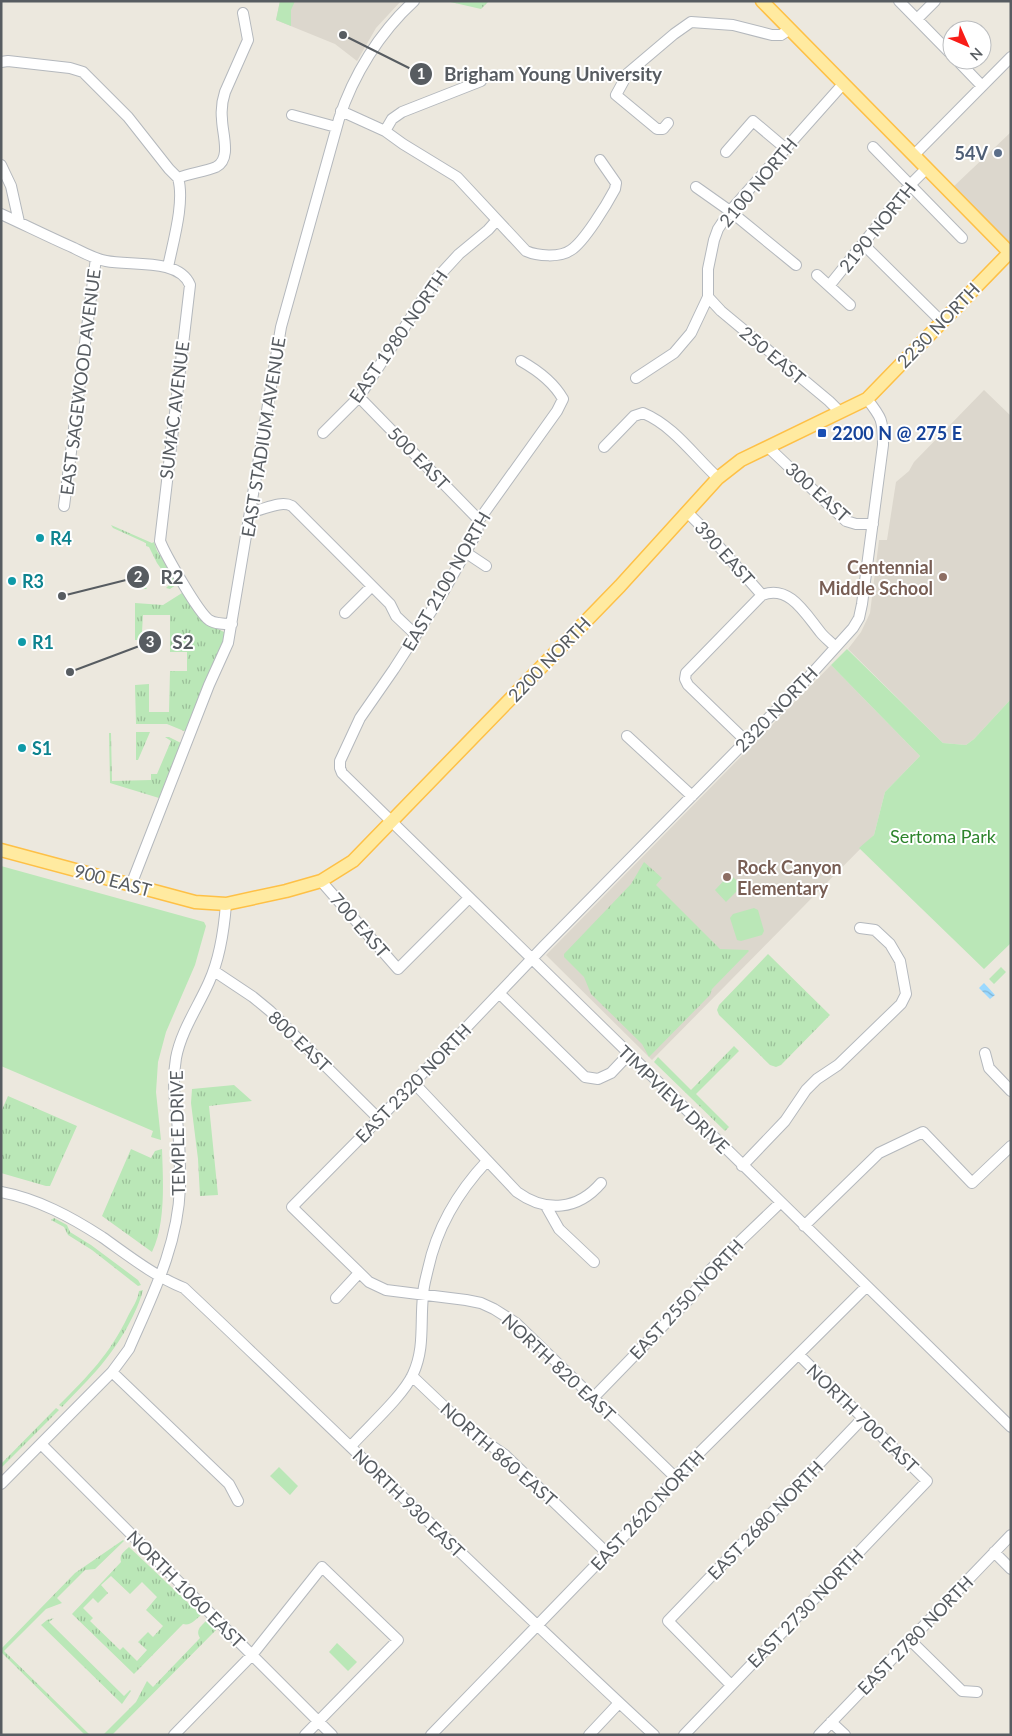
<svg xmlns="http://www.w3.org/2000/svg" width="1012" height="1736" font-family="Lato,sans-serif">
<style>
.education{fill:#dcd7cd}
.grass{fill:url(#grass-tufts);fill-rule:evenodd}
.park{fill:#bae7b7}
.water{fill:url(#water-waves)}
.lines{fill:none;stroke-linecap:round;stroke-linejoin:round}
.minor-casing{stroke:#b4b8bd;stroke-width:12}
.major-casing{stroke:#fec046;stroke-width:15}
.minor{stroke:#fff;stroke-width:10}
.major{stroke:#ffeaa0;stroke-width:12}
.service-dot{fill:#5c6f8a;stroke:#fff;stroke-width:2}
.transit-dot{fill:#1a4fb4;stroke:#fff;stroke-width:2}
.culture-dot{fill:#0f9aa8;stroke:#fff;stroke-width:2}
.education-dot{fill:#8d6e63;stroke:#fff;stroke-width:2}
.labels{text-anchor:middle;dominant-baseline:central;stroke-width:4;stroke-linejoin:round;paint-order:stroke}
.service-label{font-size:18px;font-weight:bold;fill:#4e5e75;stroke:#fff;text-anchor:end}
.street-label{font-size:18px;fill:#575c61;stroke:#fff}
.transit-label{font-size:18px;font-weight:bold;fill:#164399;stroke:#fff;text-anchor:start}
.culture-label{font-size:18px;font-weight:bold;fill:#0d838f;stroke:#fff;text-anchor:start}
.education-label{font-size:18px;font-weight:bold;fill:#785e54;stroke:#fff;text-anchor:end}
.park-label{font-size:18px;fill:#2d842c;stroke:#fff}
.leader{fill:none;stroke:#575c61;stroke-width:2}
.callout-dot{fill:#575c61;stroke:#fff;stroke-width:2}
.mark-label{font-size:15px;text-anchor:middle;font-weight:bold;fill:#fff}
.callout-label{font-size:19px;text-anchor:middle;font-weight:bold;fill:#575c61;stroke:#fff;stroke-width:4;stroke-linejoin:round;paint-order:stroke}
</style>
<defs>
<pattern id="grass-tufts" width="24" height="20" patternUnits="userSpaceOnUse" patternTransform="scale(1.25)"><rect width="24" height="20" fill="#bae7b7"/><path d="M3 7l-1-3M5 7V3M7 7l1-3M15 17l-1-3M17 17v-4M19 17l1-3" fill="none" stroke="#9abe98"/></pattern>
<pattern id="water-waves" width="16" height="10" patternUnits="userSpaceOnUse" patternTransform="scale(1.25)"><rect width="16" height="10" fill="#9bd9ff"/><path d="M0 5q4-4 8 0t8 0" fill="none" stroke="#81b3d2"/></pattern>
</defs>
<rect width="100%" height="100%" fill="#ece8de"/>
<path class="education" d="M280,1H401L376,28L357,61L335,44L276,20Z
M1011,132V244L952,188Z
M984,390L1011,416V699L974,739L966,745L943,743L848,649L861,632L870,613L879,540H887L896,482L909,471L914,462Z
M831,665L920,756L885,792L874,835L652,1060L546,955Z"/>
<path class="grass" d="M446,1H489L481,9Z
M111,525L152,543L154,542L157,551L179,583L170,589L166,588L171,583L157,563L149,547L146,546V543L113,528Z
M135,572L147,589H135Z
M182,593H185L210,625L224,632V640L186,730L184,731L167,724H136L135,685L149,684V712H169L170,671H187V652H170V615H143L142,632H148V640H135V603L163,605Z
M136,732H150L138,760H136Z
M109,733H111L112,781L151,780V774H157L171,741L165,737H169L181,743L159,798L110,783Z
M644,862L662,878L656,885L720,949L748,950L749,951L712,989L710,995L649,1057L642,1044L591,994L584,977L564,957V954L631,884Z
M768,954L830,1015L781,1065L776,1067L770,1065L719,1015L717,1010L719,1005Z
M734,1046L739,1051L696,1094L729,1127L725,1131L654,1062L658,1057L691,1090Z
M234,1085L252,1101L209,1106L218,1195L200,1196L198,1159L191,1103L192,1089Z
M8,1096L77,1126L50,1186H46L1,1173V1112Z
M131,1149L151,1158L155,1151L162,1149C163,1180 166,1223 152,1252L102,1216Z
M54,1218L67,1225L70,1232L91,1245L138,1280L141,1285L138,1286L92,1250L68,1235L64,1227L51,1220Z
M143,1290C141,1299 137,1307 133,1316C114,1355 91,1377 62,1407L59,1405C88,1376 110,1354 128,1316C132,1308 138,1300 139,1291Z
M56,1408L59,1410L1,1468V1464Z
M123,1540L124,1541L95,1569L85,1570L57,1598L62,1603L46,1609L4,1651L90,1735H85L1,1652V1649L75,1573Z
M129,1547L201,1615C195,1620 191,1626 183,1624L134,1674L72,1614L121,1562C119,1554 124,1552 129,1547ZM111,1576L130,1594L142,1582L157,1597L146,1610L163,1626L153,1637L148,1632L138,1642L147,1650L137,1661L123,1647L120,1650L90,1621L93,1618L83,1608L93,1598L98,1603L108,1593L101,1585Z
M54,1618L49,1622L124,1696L130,1690L131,1691L122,1704L41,1625L47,1620Z
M207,1620L216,1630L112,1735H103L136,1702L147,1681L153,1687L200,1638C195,1630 201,1626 207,1620Z"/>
<path class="park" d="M280,1H295L291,10V26L276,20Z
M847,649L943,743L966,745L974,739L1011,699V943L984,969L859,848L874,835L885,792L920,756L831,665Z
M1,866L204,922L206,926L195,965L166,1032L158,1062L156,1092L161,1140L151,1137L153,1131L1,1066Z
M730,874L742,886L726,902L715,890Z
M754,908L758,910L764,931L762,935L741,941L737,940L730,918L733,914Z
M1001,967L1006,972L994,984L989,979Z
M279,1467L298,1486L290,1495L270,1476Z
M337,1643L357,1662L348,1671L329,1652Z"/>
<path class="water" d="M984,983L995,995L990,999L979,988Z"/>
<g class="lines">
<defs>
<path id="minor" d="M899,1L952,55
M917,19L935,1
M957,60L982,86
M1,62L8,61L70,68L83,72L128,117L169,169L178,178
M341,111L385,131L403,144L457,177L526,251C537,256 560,258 571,250C584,242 607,204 615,189L616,183L600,160
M292,115L336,127
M668,123L663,129H657L616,95L628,73L674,34L691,22L733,25L772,35H781L790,29
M385,131L392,119L402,112L481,81
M873,147L962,238
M726,152L753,121L785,148
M914,155L1011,57
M1,165L11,186L19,222
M178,178C190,173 204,172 216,167C232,159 222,133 222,119C221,110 222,101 225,92L248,40L243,13
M696,187L730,211L796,265
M1,214C25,225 49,237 74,248C84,253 95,259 106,261C131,266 179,258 190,285L160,541C165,554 198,612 209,620C215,624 224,624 232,624
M863,244L941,321
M168,267C173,242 185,202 178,178
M817,275L850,305
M829,286L910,185L926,169
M708,297L721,311L829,401L840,412
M521,361C537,370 554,383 563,399L557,411L479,520L477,532L441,596L394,669L360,718L340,761V768L342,773L1011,1427
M636,378L674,353L691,333L708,297V269L714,240L718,229L730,211L843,84
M359,397L479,520
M323,433L359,397L436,279L459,254L488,230L496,221
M604,447L634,416L643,413C674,426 694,456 718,478
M768,447L846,521L856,524H873
M64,506L96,258
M251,512C264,510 280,500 292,506L390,604L396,616L416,635
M687,512L699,524L762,595
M465,552L486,566
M345,613L372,586
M627,736L692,796
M746,741L688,685L685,679L686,673L762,595C790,584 806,615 821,633C825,638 831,642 835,647
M321,881L398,969L469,898
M131,885L209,685L228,643L281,327L339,119C353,75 380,32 414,1
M214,971L253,997L270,1011L379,1119
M499,993L585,1077L598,1079L611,1073L629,1054
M985,1053L989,1068L1011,1091
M414,1083L517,1192C546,1213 578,1210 601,1183
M742,1166L785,1121L806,1090L817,1079L838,1065L901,1004L906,994L900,961L890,944L875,930L860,928
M1,1192C38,1199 71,1217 102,1237C129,1256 154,1276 184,1288C341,1436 495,1588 654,1735
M546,1206L559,1229L594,1262
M804,1226L879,1153L923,1132L972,1183L1011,1146
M336,1298L359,1273
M112,1372L229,1484L238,1501
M412,1376L471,1432L505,1455L607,1553
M594,1397L690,1298L711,1269L780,1203
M41,1444L332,1735
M351,1446C368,1427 403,1396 413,1374C425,1348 420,1323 423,1296C423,1287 426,1278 428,1269C437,1227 457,1193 487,1161
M675,1477L516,1323L494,1309L481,1303L466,1300L386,1290L369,1282L292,1207L379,1119L544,946L806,680L853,628L859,618L862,604L883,445C883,420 882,418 867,399
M1,1484L112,1372L129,1349C152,1296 178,1246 180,1187C180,1172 180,1156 179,1141C177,1112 171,1088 176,1058C181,1031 198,1007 209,982C220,958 224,930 226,904
M994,1552L1011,1569
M910,1640L962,1691L977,1692
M731,1685L668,1621L863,1418
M831,1722L845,1735
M174,1735L252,1655L322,1567L398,1640L305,1735
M431,1735L653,1506L675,1477L866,1287
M589,1735L619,1703
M684,1735L927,1481L799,1355
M819,1735L1011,1535"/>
<path id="major" d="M762,1L1011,254
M1,850L195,902L226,904L286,891L321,881L353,861L620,586L718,478L741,460L867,399L1011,251"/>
</defs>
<use href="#minor" class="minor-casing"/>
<use href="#major" class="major-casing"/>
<use href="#minor" class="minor"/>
<use href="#major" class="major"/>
</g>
<circle class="service-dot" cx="998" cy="153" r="5"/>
<rect class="transit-dot" x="817" y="428" width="10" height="10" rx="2.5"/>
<g class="culture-dot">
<circle cx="40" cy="538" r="5"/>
<circle cx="12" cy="581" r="5"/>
<circle cx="22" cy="642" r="5"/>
<circle cx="22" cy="748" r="5"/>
</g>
<g class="education-dot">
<circle cx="943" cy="577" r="5"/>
<circle cx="727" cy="877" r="5"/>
</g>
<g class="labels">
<g class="service-label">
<text x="988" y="153">54V</text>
</g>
<g class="street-label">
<text transform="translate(758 182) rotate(-50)">2100 NORTH</text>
<text transform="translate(877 227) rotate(-51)">2190 NORTH</text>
<text transform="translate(938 325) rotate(-46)">2230 NORTH</text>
<text transform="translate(398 336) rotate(-55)">EAST 1980 NORTH</text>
<text transform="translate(773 355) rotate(40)">250 EAST</text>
<text transform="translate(80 382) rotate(-83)">EAST SAGEWOOD AVENUE</text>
<text transform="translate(174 410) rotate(-83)">SUMAC AVENUE</text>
<text transform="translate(263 437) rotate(-81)">EAST STADIUM AVENUE</text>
<text transform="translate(419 458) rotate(46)">500 EAST</text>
<text transform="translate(818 492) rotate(42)">300 EAST</text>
<text transform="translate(725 553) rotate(48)">390 EAST</text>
<text transform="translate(446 581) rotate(-60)">EAST 2100 NORTH</text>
<text transform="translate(549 659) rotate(-46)">2200 NORTH</text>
<text transform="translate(776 709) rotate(-46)">2320 NORTH</text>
<text transform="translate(113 880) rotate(15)">900 EAST</text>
<text transform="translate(360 925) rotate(49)">700 EAST</text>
<text transform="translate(300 1041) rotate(44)">800 EAST</text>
<text transform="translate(413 1083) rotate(-46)">EAST 2320 NORTH</text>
<text transform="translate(674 1099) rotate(44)">TIMPVIEW DRIVE</text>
<text transform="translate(177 1133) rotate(-91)">TEMPLE DRIVE</text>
<text transform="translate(686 1299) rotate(-47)">EAST 2550 NORTH</text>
<text transform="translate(559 1367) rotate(43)">NORTH 820 EAST</text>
<text transform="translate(863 1418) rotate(44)">NORTH 700 EAST</text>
<text transform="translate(499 1454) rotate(41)">NORTH 860 EAST</text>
<text transform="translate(409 1503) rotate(44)">NORTH 930 EAST</text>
<text transform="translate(647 1510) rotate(-47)">EAST 2620 NORTH</text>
<text transform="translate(765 1520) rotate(-46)">EAST 2680 NORTH</text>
<text transform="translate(186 1589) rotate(45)">NORTH 1060 EAST</text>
<text transform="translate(805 1608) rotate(-46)">EAST 2730 NORTH</text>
<text transform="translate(915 1635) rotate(-46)">EAST 2780 NORTH</text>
</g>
<g class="transit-label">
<text x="832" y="433">2200 N @ 275 E</text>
</g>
<g class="culture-label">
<text x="50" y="538">R4</text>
<text x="22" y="581">R3</text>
<text x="32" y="642">R1</text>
<text x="32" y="748">S1</text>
</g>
<g class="education-label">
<text x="933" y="567">Centennial<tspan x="933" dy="21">Middle School</tspan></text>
<text x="737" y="867" text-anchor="start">Rock Canyon<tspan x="737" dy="21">Elementary</tspan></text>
</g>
<g class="park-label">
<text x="943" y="836">Sertoma Park</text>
</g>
</g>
<path class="leader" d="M343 35L421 74M62 596L138 577M70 672L150 642"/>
<g class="callout-dot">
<circle cx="343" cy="35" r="5"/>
<circle cx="62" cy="596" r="5"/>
<circle cx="70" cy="672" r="5"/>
<circle cx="421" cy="74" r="12"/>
<circle cx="138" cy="577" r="12"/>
<circle cx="150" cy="642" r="12"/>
</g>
<g class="mark-label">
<text x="421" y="79">1</text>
<text x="138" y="582">2</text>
<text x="150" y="647">3</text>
</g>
<g class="callout-label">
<text x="553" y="81">Brigham Young University</text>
<text x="172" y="584">R2</text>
<text x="183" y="649">S2</text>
</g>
<rect width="1012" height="1736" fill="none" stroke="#575c61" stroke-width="5"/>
<g transform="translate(967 45) rotate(135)"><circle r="24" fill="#ffffff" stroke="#bcbec0"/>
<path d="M0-4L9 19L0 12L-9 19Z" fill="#f81d18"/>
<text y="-8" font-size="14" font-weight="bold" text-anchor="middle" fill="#575c61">N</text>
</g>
</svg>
